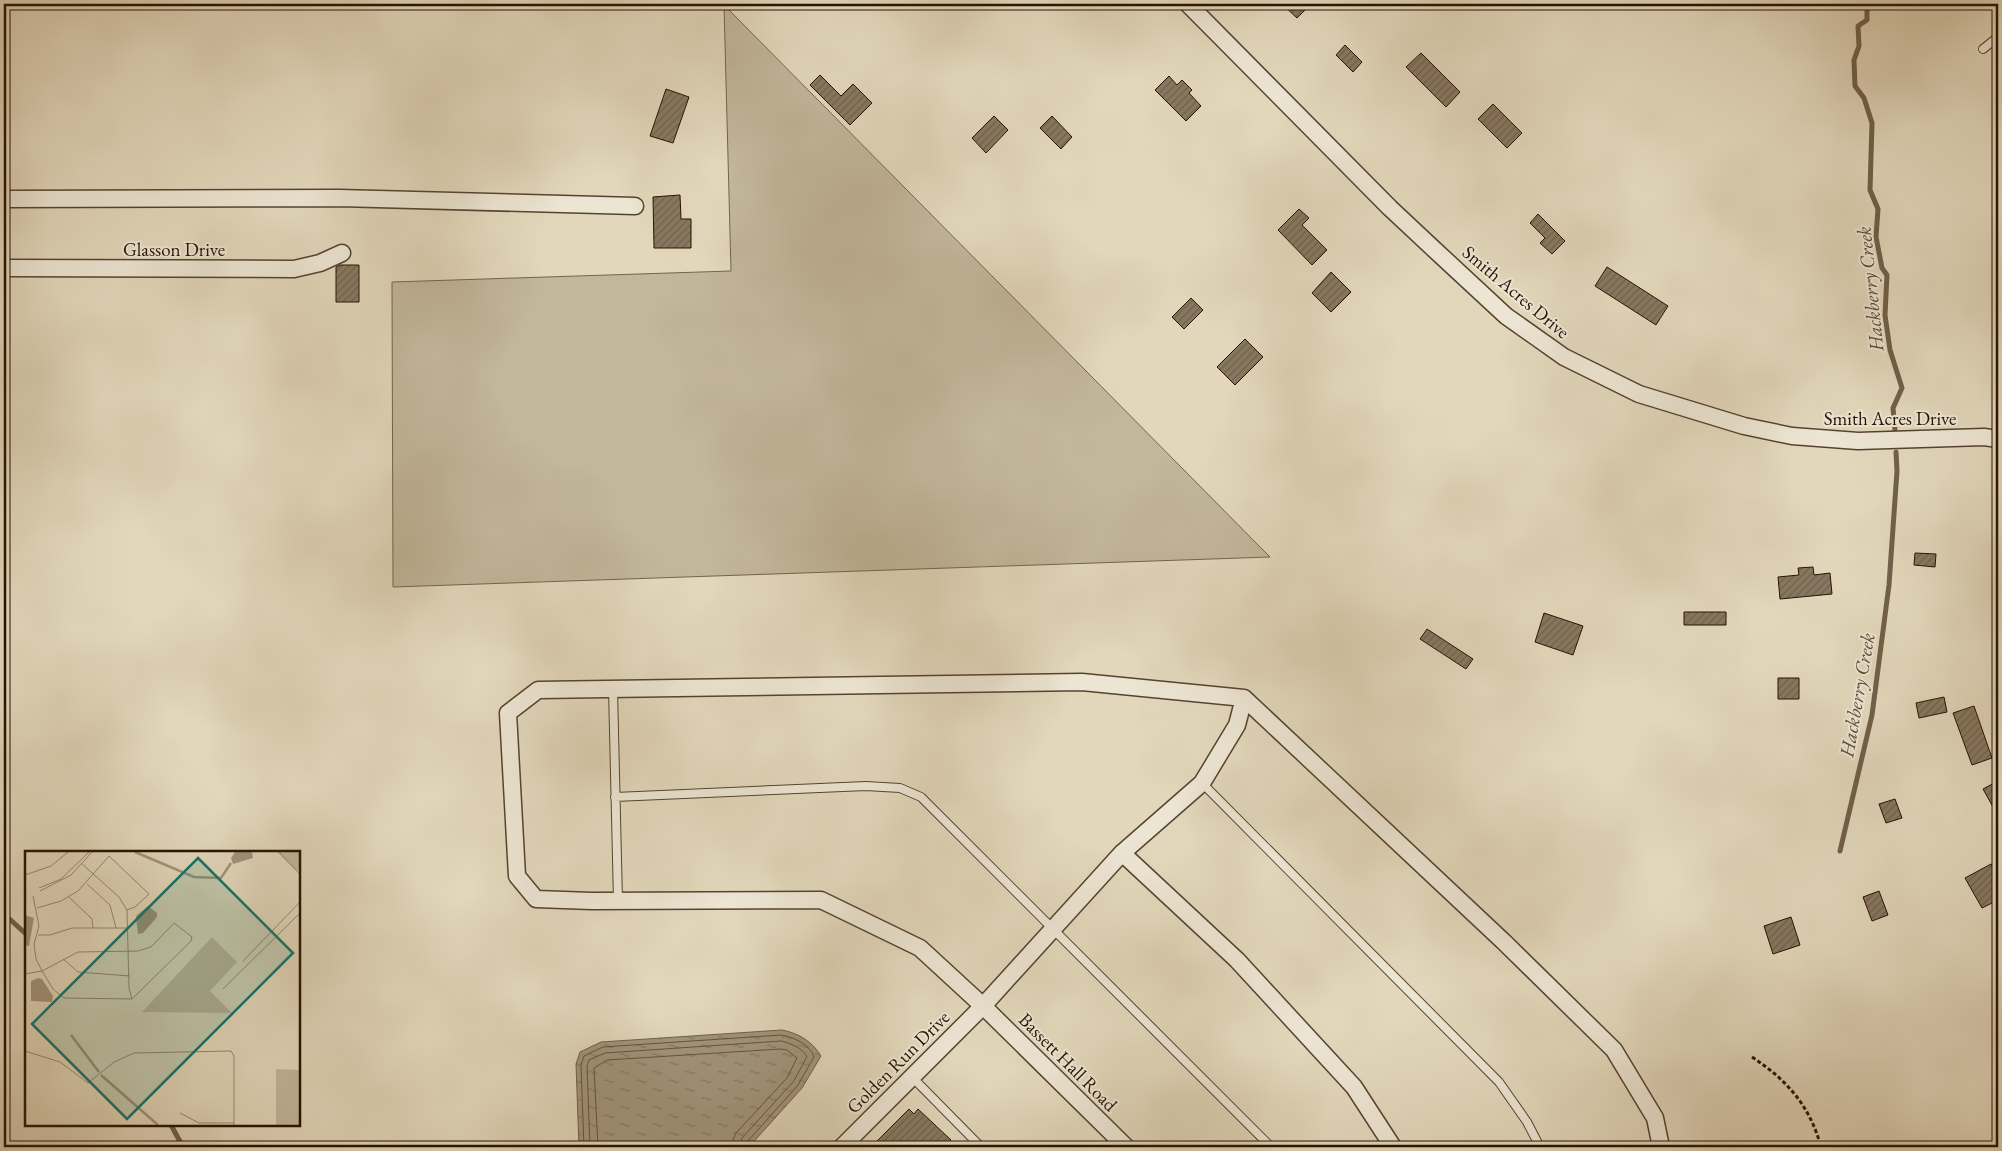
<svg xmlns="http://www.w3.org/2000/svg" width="2002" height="1151" font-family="'EB Garamond',serif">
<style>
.grass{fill:#c2b69b;stroke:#74644e}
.water{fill:url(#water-ripples);stroke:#71604a}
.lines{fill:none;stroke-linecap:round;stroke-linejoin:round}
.shore{stroke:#64533e;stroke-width:1}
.stream{stroke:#71604a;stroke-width:5}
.building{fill:url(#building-hatch);stroke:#271200}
.service-casing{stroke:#56432f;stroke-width:10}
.minor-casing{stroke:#56432f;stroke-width:19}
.path{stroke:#271200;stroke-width:3;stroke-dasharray:4 2.5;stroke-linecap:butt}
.service{stroke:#ece5d3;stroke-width:8}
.minor{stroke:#ece5d3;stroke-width:16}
.labels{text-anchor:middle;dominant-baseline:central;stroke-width:4;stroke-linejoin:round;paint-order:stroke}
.street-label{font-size:19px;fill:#271200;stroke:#ece5d3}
.water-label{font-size:20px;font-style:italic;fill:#5e4c37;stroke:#ece5d3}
.inset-river{fill:none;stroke:#a2947b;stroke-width:2.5}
.inset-road{fill:none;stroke:#978870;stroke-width:1}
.view{fill:#0f766e;fill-opacity:0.15;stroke:#0f766e;stroke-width:2.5}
.inset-edge{fill:none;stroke:#271200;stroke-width:2.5}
</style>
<defs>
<pattern id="water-ripples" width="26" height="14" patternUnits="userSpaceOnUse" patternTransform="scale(1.25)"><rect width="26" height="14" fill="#a2947b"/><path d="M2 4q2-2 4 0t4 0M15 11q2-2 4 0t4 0" fill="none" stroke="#847762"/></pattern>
<pattern id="building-hatch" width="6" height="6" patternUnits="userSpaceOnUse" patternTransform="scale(1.25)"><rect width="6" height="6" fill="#887861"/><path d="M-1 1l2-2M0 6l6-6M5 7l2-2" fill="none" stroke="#6f614e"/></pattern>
</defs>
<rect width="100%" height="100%" fill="#e2d7bb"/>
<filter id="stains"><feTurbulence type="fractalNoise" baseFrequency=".004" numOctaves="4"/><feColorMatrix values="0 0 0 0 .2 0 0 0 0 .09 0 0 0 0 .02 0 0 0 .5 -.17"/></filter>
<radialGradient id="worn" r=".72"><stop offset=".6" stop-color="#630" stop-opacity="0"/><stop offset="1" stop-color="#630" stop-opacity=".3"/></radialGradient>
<path class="grass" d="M724,5L1270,557L393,587L392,282L731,271Z"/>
<path class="water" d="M782,1030C798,1033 812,1041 821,1056L802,1088L749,1147H579L576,1064L580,1052L601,1042Z"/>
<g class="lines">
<path class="shore" d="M584,1147L581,1065L584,1056L603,1047L781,1035C793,1037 810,1044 814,1057L798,1085L747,1142L746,1147
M590,1147L587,1066L589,1060L605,1053L781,1041C790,1043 803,1048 807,1057L793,1082L742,1138L739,1147
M598,1147L594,1068L607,1060L780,1049L787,1050L797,1058L787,1078L736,1133L733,1140L732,1147"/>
<path class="stream" d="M1867,4V20L1858,26L1859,46L1854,60L1855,86L1864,98L1872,123L1870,190L1878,209L1876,237L1882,268L1887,275L1885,315L1890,350L1902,388L1893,408L1895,430
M1840,851L1872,715L1889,585L1897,471L1896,452
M4,914L26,934
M171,1125L183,1147"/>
</g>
<path class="building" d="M1282,4H1311L1297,18Z
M1345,45L1362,62L1353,72L1336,55Z
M1421,53L1460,92L1446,107L1406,67Z
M820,75L841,96L853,84L872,103L850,125L810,85Z
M1169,76L1177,85L1182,80L1192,90L1189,93L1201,106L1186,121L1155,90Z
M666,89L689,97L673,143L650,136Z
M1493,104L1522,133L1507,148L1478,119Z
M994,116L1008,130L986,153L972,138Z
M1052,116L1072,137L1061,149L1040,128Z
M680,195L681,219H691V248H654L653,197Z
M1299,209L1309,218L1302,225L1327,250L1312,265L1278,230Z
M1538,214L1565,241L1552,254L1540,243L1545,238L1530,223Z
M340,265H359V302H336V267Z
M1607,267L1668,306L1656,325L1595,286Z
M1331,272L1351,292L1331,312L1312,293Z
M1191,298L1203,310L1184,329L1172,317Z
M1245,339L1263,357L1235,385L1217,367Z
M1915,553L1936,554L1935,567L1914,565Z
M1813,567L1814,575L1830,573L1832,594L1780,599L1778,577L1799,575L1798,568Z
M1684,612H1726V625H1684Z
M1544,613L1583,626L1573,655L1535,642Z
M1427,629L1473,659L1466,669L1420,639Z
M1778,678H1799V699H1778Z
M1944,697L1947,712L1919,718L1916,703Z
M1974,706L1992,758L1972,765L1953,713Z
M1998,781V816L1983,789Z
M1895,799L1902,818L1886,823L1879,804Z
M1991,864L1998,878V900L1982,908L1965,878Z
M1879,891L1888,915L1872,921L1863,897Z
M1791,917L1800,945L1773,954L1764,926Z
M909,1109L914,1114L918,1109L951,1140L944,1147H871Z"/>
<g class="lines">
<defs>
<path id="service" d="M1983,49L1998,37
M613,689L618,901
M1202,783L1499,1082L1527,1122L1540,1147
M615,797L866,786L900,788L921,797L1271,1147
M912,1077L981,1147"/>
<path id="minor" d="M1188,4L1390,208L1437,252L1506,316L1564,357L1639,394L1744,426L1792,436L1858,441L1984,437L1998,439
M4,199L339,198L635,206
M4,268L294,269L320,263L342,253
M1122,853L1237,960L1354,1087L1393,1147
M842,1147L983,1006L1122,853L1202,783L1237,725L1244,698
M1126,1147L983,1006L920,948L821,900L592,901L536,899L517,876L508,713L538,690L1082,682L1244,698L1504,942L1614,1050L1655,1118L1661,1147"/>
</defs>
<use href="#service" class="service-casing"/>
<use href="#minor" class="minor-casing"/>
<path class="path" d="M1752,1057C1787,1080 1810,1106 1821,1147"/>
<use href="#service" class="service"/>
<use href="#minor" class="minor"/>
</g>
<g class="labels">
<g class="street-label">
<text x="174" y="249">Glasson Drive</text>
<text transform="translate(1516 292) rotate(40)">Smith Acres Drive</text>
<text x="1890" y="418">Smith Acres Drive</text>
<text transform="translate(898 1062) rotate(-45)">Golden Run Drive</text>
<text transform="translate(1068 1062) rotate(45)">Bassett Hall Road</text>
</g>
<g class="water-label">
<text transform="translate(1870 289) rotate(-96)">Hackberry Creek</text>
<text transform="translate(1857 695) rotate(-80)">Hackberry Creek</text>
</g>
</g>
<g transform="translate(25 851)">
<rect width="275" height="275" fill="#e2d7bb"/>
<path d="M252,1H275V17L271,20ZM187,86L212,111L185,140L207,162L117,161ZM251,218L275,219V274H251Z" fill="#c2b69b"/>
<path d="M210,1H227L228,7L208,13L206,7ZM123,55L132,62V66L118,82L113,83L111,65ZM0,64L9,67L4,95L0,94ZM13,127L17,128L28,145L27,151L6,150V130Z" fill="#a2947b"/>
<path class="inset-river" d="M110,1L169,26L196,27L206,12M46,184L74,221M76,224L133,274"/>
<path class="inset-road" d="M254,1L275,23M56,12L94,46L102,59L104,137L107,148M0,24L26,15L43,1M62,33L85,54L91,77M14,37L36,28L64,1M15,40L46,24L67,1M44,46L67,68L68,77M12,57L36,50L53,40L84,5L124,43L110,56L102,59M13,84H25L47,77H103M0,102V146M38,108L53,121L105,125M218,110L275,51M0,123L17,120L53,101L113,100L126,96L149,72L167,86L166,90L107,148L39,147L28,138L17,120L11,108L9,93L14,75L8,45M198,138L275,62M0,200L35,211L63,232L89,211L109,202L206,200L209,205V274M155,262L174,272H209"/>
<path class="view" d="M173,7L268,102L102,268L7,173Z"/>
<rect width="275" height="275" class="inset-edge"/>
</g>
<rect width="2002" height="1151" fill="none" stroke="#e2d7bb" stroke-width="20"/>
<rect x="5" y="5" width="1992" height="1141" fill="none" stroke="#271200" stroke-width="2.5"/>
<rect x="10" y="10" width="1982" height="1131" fill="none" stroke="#271200"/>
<rect width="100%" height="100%" filter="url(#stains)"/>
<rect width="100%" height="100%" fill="url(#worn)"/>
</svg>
